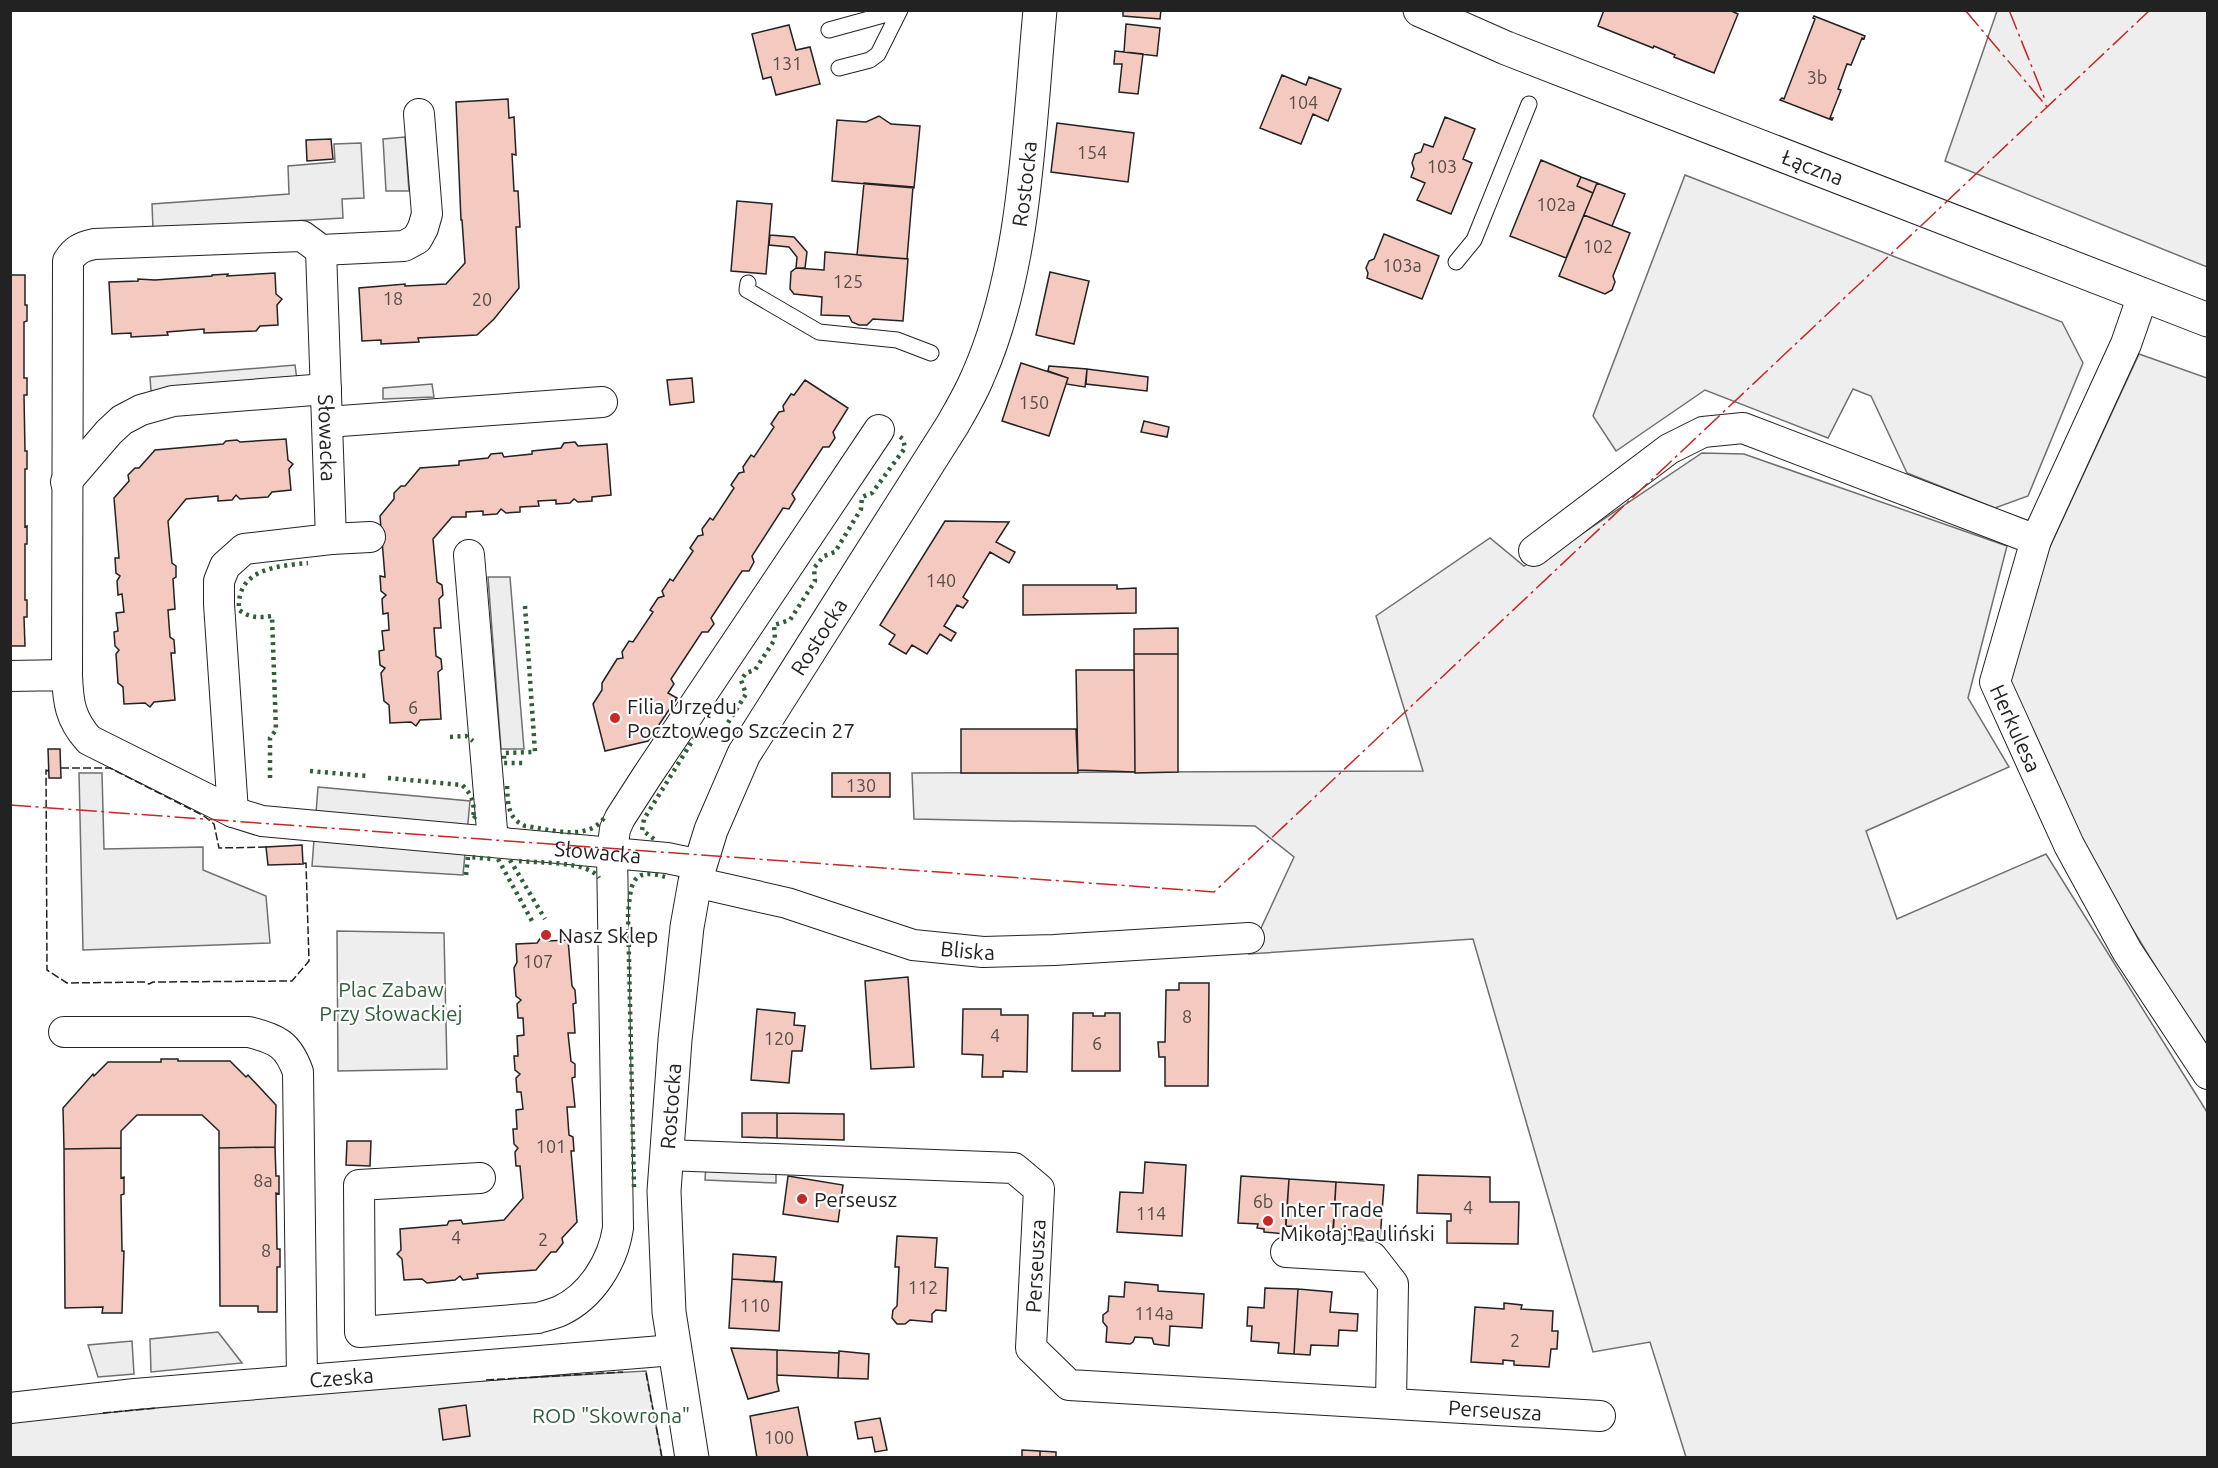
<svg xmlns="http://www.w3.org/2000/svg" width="2218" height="1468" font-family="Ubuntu,sans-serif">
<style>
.green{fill:#eee;stroke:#6f6f6f;stroke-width:1.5}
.parking{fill:#ededed;stroke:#6f6f6f;stroke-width:1.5}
.building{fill:#f3c9c0;stroke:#222;stroke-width:1.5}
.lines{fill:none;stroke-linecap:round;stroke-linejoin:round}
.lane-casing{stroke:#222;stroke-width:17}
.street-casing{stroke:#222;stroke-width:32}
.secondary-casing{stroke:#222;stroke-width:35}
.lane{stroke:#fff;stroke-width:15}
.street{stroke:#fff;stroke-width:30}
.secondary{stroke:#fff;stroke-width:33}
.hedge{stroke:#2f5e38;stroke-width:4.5;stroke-dasharray:3 4.5;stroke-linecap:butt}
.fence{stroke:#222;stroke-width:1.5;stroke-dasharray:8 3;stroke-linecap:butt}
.power{stroke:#c62828;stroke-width:1.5;stroke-dasharray:21 4.5 3 4.5;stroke-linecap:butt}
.poi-dot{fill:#c62828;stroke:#fff;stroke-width:2}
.labels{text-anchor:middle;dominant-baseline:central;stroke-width:4.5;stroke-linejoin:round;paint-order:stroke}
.number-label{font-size:18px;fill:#564c4a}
.street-label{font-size:21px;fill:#222;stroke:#fff}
.poi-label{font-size:21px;fill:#222;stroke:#fff;text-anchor:start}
.park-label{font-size:21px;fill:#2f5e38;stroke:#fff}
</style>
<rect width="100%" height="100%" fill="#fff"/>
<path class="green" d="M1997,11H2207V267L1945,161Z
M1685,175L2062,322L2083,363L2028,496L1995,508L1907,473L1871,396L1853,389L1828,438L1705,390L1616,451L1593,416Z
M2139,354L2207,378V1051L2093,864L2008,683L2035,579Z
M1702,453L1744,454L2007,546L1968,698L2009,767L1866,831L1897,919L2046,854L2207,1112V1457H1686L1650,1342L1593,1352L1473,939L1249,954L1294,857L1255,826L914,819L912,773L1423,771L1376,616L1490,538L1524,566L1565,545Z
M337,931L444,933L447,1069L338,1071Z
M646,1371L662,1457L11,1458V1421L408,1385Z"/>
<path class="parking" d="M405,137L409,191H386L383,139Z
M361,143L364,198L342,199L343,218L153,229L152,204L289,194L288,166L335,162L334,144Z
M295,365L297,380L151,391L150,377Z
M432,384L434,397L383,399V388Z
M488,577H510L524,749H501Z
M79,773H102L104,849L203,847V870L266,896L270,943L83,950Z
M318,787L470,801L463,875L312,866Z
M706,1165L776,1168V1183L705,1180Z
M218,1332L242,1363L151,1372L150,1339Z
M132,1341L134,1374L98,1377L88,1345Z"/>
<path class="building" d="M1123,10H1161L1160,19L1123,16Z
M1604,10H1729L1738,14L1714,73L1674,57L1675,55L1654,46L1653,48L1598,26Z
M1814,16L1865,36L1864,39L1862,38L1851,65L1847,64L1838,89L1841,90L1830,118H1833L1832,120L1780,100L1782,98L1784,99L1815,19L1813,18Z
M1126,24L1160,28L1157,56L1124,52Z
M789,25L796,50L810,47L820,84L776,95L771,77L763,79L752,34Z
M1115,51L1143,54L1138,94L1119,92L1122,64H1114Z
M1282,75L1306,85L1309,77L1341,89L1328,121L1313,114L1301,144L1260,128Z
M508,99L509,118L514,117L516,155L512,154L514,191H518L520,227H516L519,288L494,319L477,335L418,338L419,342L381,344V340L362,341L359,288L405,284V286L446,284L465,263L462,220H461L456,102Z
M879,116L891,124L920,126L914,188L832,181L837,120L866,122Z
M1445,117L1475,129L1463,159L1472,163L1451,214L1417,200L1425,183L1411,177L1414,169L1412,163L1415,154L1421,152L1424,144L1433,147Z
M1057,123L1134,133L1128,182L1051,172Z
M331,139L333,159L307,161L306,140Z
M1541,160L1581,177L1577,186L1593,193L1566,258L1510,236Z
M1581,177L1597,183L1593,193L1577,186Z
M864,183L913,187L907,259L857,255Z
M1597,183L1625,194L1612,226L1584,215Z
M737,201L772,204L766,274L731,271Z
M1584,215L1630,233L1613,276L1615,282L1612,290L1605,294L1559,276Z
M1384,234L1439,256L1422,299L1367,278L1368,273L1366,268L1369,261L1374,259Z
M770,235L794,237L807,252L805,268H796L797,257L789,247L769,245Z
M825,252L908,259L903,321L873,319L867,325H859L852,322L849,316L821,315L822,297L794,294L790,289L791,272L796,268L824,270Z
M1050,272L1089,281L1074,344L1036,335Z
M275,273L276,294L282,299L277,305L278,325L260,326L256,331L204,333V329L167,332L168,335L131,337V333L112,334L109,282L138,281V279L155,280L212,276V275L228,274L227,276Z
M10,275H25V305H27V321L24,322V378H27V395H24L25,451H27V469H25V527L27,526V544H25V600H27V617H24L25,646H10Z
M1021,363L1068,378L1049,436L1002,421Z
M1049,366L1087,369L1085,387L1066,384L1068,378L1048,371Z
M1087,369L1148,377L1147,391L1086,384Z
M692,378L694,402L670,405L667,380Z
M805,380L848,408L833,432L835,438L829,447H823L792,494L795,499L789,509L783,508L752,556L754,562L749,571H742L711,618L714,624L708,632H702L671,679L674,684L668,693L677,698L648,741L605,751L593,704L602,690V683L617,659L623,658L622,652L629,641L633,642L653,612L650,610L658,598L664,596L662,591L670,579L673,581L693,551L690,548L698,536L703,535L702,529L710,518L713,520L734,488L731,485L739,473L744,472L743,467L751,455L754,457L774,427L771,424L779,412L784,411L783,406L791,394L794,395Z
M1144,421L1169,427L1167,437L1141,432Z
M286,439L288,460L293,464L289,469L291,490L272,492L268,497L240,499L236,495L232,500L218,501V496L186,499L168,521L172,563L176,566V577L173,579L175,609L168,610L170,637L174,640L175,653H171L175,700L154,702L150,707L145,703L124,704L123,687L118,683L116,654L119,650L115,646L114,632L118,631L116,613L124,612L122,594L118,595L117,581L120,576L116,573L115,558H119L114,498L129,481L128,475L135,468H139L155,450L223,444L226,441L237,440L240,442Z
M575,442L578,446L607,444L611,495L592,497V501L578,502L574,499L570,503L556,504V500L538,501L539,506L520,507V512L506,513L501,509L497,514L483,515V511L466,512V517H452L433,539L437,582L442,585L443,595L439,599L441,628H434L436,656L441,659L442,669L438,672L441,719L420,720L416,726L411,722L390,723L389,705L384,701L381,673L385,668L380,665L379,651L384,650L382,631L389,630L388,613L383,614L382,599L386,595L381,591L380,576L385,577L380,516L394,499V493L401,486H405L420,468L459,465V461L488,458L491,454L502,453L504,457L532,454V451L561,448L564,443Z
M945,521L1009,522L996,542L1015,552L1009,563L990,552L963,597L968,601L963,608L957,605L944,626L956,633L951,641L940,634L927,654L912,645L906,654L889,644L895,635L880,625Z
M1023,585H1117V589L1136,588V613L1023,615Z
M1178,628V654H1134V629Z
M1134,654H1178V772L1135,773Z
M1076,670H1134L1135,772L1078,770Z
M961,729H1076L1078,773H961Z
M48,749H60L61,778H49Z
M832,773H890V797H832Z
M302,845L303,864L268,865L266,847Z
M542,936L547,941L568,940L572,986L575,990L576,1003L573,1004L575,1033H568L571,1061L575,1064V1077L572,1078L575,1107H567L569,1135L573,1137L574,1151H571L577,1222L562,1238L563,1243L556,1252H551L536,1270L477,1274L478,1278L463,1280L460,1276L455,1280L427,1283L422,1279L404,1280L402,1259L397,1254L401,1250L400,1229L447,1225L449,1221L461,1220L463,1224L504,1220L523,1198L520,1166H516L515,1152L518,1148L514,1144L513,1129H517L516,1110L523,1109L521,1092H517L516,1078L520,1074L515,1070L514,1056H518L517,1036L524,1035L523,1018H518L517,1004L521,1000L516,996L514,968L517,962L516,944L537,943Z
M908,977L914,1067L871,1069L865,981Z
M1179,983H1209L1208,1086H1165V1057H1159L1158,1042H1165L1166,990H1179Z
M757,1009L795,1013L794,1025L805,1026L802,1051H792L789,1083L751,1080Z
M963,1009H1001V1015H1028L1027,1072L1003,1071V1077H982L983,1055L962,1054Z
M1073,1013H1093V1016H1105V1013H1120V1071H1072Z
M161,1059H178V1061H230L246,1077L248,1075L276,1105L275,1147L219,1148V1131L202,1115H137L121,1131V1148L64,1149L63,1108L93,1074L94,1076L108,1062H161Z
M742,1113H777V1138L742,1137Z
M777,1113L844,1114V1140L777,1138Z
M347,1141H371L370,1166L346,1165Z
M275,1147L276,1176H279V1194L276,1193L277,1249H280V1267H277V1312H258V1306H220L219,1148Z
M121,1148V1178L124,1177V1194L121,1195L122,1251H124L122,1313H102L103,1307L65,1308L64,1149Z
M1145,1162L1186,1165L1182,1236L1117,1232L1120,1192L1143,1193Z
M1418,1175L1490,1177V1202H1519L1518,1244L1447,1243V1221H1451V1214L1417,1213Z
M788,1176L843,1185L838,1222L783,1214Z
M1241,1176L1289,1179L1285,1234L1264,1232V1229L1257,1228L1258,1224L1238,1223Z
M1289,1179L1336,1182L1333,1237L1311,1235V1232L1305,1231V1227L1286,1226Z
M1336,1182L1384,1185L1380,1240L1359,1239V1235H1352V1230L1333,1229Z
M897,1236L937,1238L935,1267L948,1268L946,1311L936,1310L932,1314V1322L910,1320L905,1324H897L892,1318L893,1310L897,1306L899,1267H895Z
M733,1254L776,1257L774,1282L732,1279Z
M732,1279L782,1282L779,1331L729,1328Z
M1125,1282L1158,1285V1291L1204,1294L1202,1328L1170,1326L1169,1346L1154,1344L1152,1338L1135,1337L1133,1342L1130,1344L1106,1342L1107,1327L1103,1322V1315L1108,1311L1109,1296L1124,1297Z
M1265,1288L1298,1289L1294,1354L1278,1353L1279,1343L1251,1341L1252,1326H1247L1248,1307L1264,1308Z
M1298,1289L1332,1292L1330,1312L1358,1314L1357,1331L1339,1330L1338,1346L1311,1345L1310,1355L1294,1354Z
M1504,1303L1522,1305L1521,1309L1553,1311L1552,1331H1558L1557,1349H1551L1549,1367L1514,1365V1361L1503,1360V1364L1471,1362L1475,1307L1504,1309Z
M731,1348L777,1350V1382L779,1391L748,1399Z
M777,1350L839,1353L838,1378L777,1375Z
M839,1351L869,1354L868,1379L838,1378Z
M466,1405L470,1436L443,1440L439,1409Z
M798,1407L808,1458H757L750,1416Z
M880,1418L887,1450L875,1452L872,1437L858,1439L855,1422Z
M1022,1450L1040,1451V1458H1022Z
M1040,1451L1056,1452V1458H1040Z"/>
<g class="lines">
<defs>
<path id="lane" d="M829,30L898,11
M839,68L870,60L878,54L900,10
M1456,262L1474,240L1529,104
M748,283L747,290L819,332L897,340L931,353"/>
<g id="street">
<path id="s1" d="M321,250L331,539"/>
<path id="s2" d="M2143,295L2126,344L2036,540L1995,682L2069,845L2127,951L2208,1074"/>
<path d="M327,422L602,402"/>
<path d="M66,482L109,432L122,420L141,410L173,401L326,389"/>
<path d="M1534,551L1669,449L1703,432L1743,428L2036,540"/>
<path d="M469,555L493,842"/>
<path d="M67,675L68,261C75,250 81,247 94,244L302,236L321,250L404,246L417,239L423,228L427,214L419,114"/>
<path id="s3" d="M10,676L67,675C68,702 70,719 89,740L233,812L262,821L667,858L700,865"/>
<path d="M233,812L219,604V581L225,566L244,549L331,539L370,537"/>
<path id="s4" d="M695,882L787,903L913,945L983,952L1054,950L1249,938"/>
<path d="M64,1032H249C277,1039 288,1044 298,1072L302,1380"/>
<path id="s5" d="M666,1155L1014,1168L1039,1189L1031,1348L1069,1385L1600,1416"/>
<path d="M480,1178L359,1185L360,1332L538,1318C545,1316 553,1314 560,1311C592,1296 613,1261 618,1228L612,852L615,829L620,818L647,776L879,430"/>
<path d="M1286,1252L1372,1257L1393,1284L1391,1403"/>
<path id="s6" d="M10,1408L135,1394L674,1350"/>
</g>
<g id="secondary">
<path id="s7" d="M1420,10L1506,48L2208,320"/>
<path id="s8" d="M692,1458L669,1312L664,1191L675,1040L687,927L695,882L711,830L744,754L953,424C962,408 971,393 978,376C1026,268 1029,127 1040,10"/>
</g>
</defs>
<use href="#lane" class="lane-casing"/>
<use href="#street" class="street-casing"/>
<use href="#secondary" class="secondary-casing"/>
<use href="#lane" class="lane"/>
<use href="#street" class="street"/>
<use href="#secondary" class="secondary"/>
<path class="hedge" d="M525,606L535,752L504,753V763H526
M450,737L466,736L473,741
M310,771L367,776
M270,778V738L276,730L272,616C259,618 250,618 239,610C236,568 278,566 308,563
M388,778L462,785C473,795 475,805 473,819L478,814
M507,786C508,803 507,818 525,826C550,829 587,842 604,818
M654,839L642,830L644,819L696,735L719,737L746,694L741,680L746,673L755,670L775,639L774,625L790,620L815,581L814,568L824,556L835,552L861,509L862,497L872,493L905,448L903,439L899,436
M498,859L532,921
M510,860L545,919
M519,861C538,863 589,861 599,878
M466,875L468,857L493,859
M634,1187L628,914C631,886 630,866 665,877"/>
<path class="fence" d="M61,768H110L204,816L214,824L219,848L266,847V849
M49,771L46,770L47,970L67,983L144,982L149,984L153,982L292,981L309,961L306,863L299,864
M646,1373L662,1458
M486,1380L623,1372
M103,1413L157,1408"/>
<path class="power" d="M1965,10L2048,108
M2009,10L2046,102
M10,805L1214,892L2150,10"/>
</g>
<g class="poi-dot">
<circle cx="615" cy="718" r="6"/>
<circle cx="546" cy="935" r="6"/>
<circle cx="802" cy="1199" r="6"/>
<circle cx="1268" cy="1221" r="6"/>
</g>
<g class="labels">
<g class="number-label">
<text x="787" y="63">131</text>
<text x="1817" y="77">3b</text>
<text x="1303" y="102">104</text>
<text x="1092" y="152">154</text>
<text x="1442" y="166">103</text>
<text x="1556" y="204">102a</text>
<text x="1598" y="246">102</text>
<text x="1402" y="265">103a</text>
<text x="848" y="281">125</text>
<text x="393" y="298">18</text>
<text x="482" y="299">20</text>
<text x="1034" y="402">150</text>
<text x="941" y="580">140</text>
<text x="413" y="707">6</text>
<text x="861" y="785">130</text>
<text x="538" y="961">107</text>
<text x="1187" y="1016">8</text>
<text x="995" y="1035">4</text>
<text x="779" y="1038">120</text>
<text x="1097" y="1043">6</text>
<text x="551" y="1146">101</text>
<text x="263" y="1180">8a</text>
<text x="1263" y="1201">6b</text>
<text x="1468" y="1207">4</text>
<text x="1151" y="1213">114</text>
<text x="456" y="1237">4</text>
<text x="543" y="1239">2</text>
<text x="266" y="1250">8</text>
<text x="923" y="1287">112</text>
<text x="755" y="1305">110</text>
<text x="1154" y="1313">114a</text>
<text x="1515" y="1340">2</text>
<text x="779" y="1437">100</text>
</g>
<g class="street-label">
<text stroke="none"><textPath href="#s7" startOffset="423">Łączna</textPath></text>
<text stroke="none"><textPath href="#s8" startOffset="1360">Rostocka</textPath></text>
<text stroke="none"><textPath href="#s1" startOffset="188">Słowacka</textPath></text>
<text stroke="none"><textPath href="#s8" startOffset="856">Rostocka</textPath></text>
<text stroke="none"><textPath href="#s2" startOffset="466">Herkulesa</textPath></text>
<text stroke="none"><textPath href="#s3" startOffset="656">Słowacka</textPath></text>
<text stroke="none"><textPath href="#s4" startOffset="282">Bliska</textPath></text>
<text stroke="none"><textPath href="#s8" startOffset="354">Rostocka</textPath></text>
<text transform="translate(1035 1266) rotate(-87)">Perseusza</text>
<text stroke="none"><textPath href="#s6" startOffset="333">Czeska</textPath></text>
<text stroke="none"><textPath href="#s5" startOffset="1020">Perseusza</textPath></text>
</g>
<g class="poi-label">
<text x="627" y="706">Filia Urzędu<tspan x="627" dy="24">Pocztowego Szczecin 27</tspan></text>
<text x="558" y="935">Nasz Sklep</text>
<text x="814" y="1199">Perseusz</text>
<text x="1280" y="1209">Inter Trade<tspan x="1280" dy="24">Mikołaj Pauliński</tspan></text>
</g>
<g class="park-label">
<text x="391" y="989">Plac Zabaw<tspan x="391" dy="24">Przy Słowackiej</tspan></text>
<text x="611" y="1415">ROD "Skowrona"</text>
</g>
</g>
<rect width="2218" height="1468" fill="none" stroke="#222222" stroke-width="24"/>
</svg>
